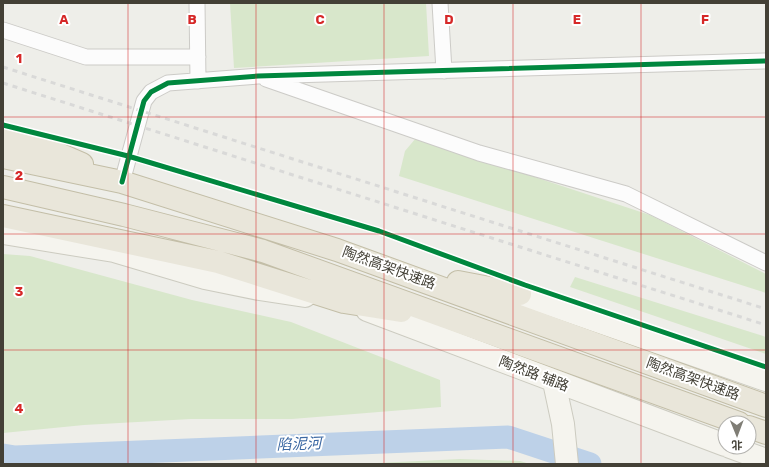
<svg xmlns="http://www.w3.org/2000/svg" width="769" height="467" font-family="Rubik,'Noto Sans SC',sans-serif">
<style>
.green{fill:#d8e7cb}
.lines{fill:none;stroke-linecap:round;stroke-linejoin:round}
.river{stroke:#bdd1e8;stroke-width:23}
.street-casing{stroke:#cccbc7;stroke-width:17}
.secondary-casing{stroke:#cccbc0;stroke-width:24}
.highway-casing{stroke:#c3bea7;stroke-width:24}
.street{stroke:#fcfcfc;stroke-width:15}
.secondary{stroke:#f5f4ee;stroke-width:22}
.highway{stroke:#e9e6da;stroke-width:22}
.rail{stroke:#d9d9d8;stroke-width:3;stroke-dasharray:5 5;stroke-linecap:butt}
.cycleway-casing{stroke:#fff;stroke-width:8}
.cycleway{stroke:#00873e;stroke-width:5}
.grid{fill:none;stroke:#d62828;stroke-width:1;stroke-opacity:0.55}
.labels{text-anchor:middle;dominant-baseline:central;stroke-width:4;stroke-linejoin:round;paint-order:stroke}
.street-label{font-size:14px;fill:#434036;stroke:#fff}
.water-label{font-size:15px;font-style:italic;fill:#3b68a3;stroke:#fff}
.grid-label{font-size:13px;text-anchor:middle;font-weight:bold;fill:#d62828;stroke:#fff;stroke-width:4;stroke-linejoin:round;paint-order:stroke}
</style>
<rect width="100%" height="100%" fill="#eeeee9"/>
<path class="green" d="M230,3H426L429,56L234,68Z
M416,138L650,215L766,274V293L399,176L405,151Z
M3,254L30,256L192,300L291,322L440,380L441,407L292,419H191L84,425L3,433Z
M575,277L766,337V354L570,287Z
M460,459L520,461L530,464H357Z"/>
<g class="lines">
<path class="river" d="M3,455L15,457L508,437L590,464"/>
<defs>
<path id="street" d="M197,3L198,81
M440,3L444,71
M3,30L86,57H198
M266,79L479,153L626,194L766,263
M122,182L144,101L151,92L168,83L258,76L766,61"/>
<path id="secondary" d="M3,233L114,251L205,278L259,289L305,296
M520,294L766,380
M367,310L725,445
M554,382L563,424L567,464
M730,447L766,460"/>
<path id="highway" d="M3,139L52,151L82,164
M3,157L122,182L337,250L766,406
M3,187L124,215L263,251L739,423
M3,216L218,262L344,302L401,311
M458,282L520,294
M749,427L766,433"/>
</defs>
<use href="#street" class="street-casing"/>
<use href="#secondary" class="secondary-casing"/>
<use href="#highway" class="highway-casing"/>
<use href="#street" class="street"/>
<use href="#secondary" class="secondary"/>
<use href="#highway" class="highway"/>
<path class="rail" d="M3,67L766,309
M3,83L766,325"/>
<defs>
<path id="cycleway" d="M3,125L128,156L379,231L525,285L766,367
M122,182L144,101L151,92L168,83L258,76L766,61"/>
</defs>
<use href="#cycleway" class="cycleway-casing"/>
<use href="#cycleway" class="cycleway"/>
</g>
<path class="grid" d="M128,3V464M256,3V464M384,3V464M513,3V464M641,3V464M3,117H766M3,234H766M3,350H766"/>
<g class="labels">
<g class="street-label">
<text transform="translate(389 268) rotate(20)">陶然高架快速路</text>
<text transform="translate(534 374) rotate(21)">陶然路 辅路</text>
<text transform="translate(693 379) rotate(20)">陶然高架快速路</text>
</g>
<g class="water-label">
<text transform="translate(299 444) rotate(-2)">陷泥河</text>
</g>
</g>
<g class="grid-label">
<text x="64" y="24">A</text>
<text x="192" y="24">B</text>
<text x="320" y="24">C</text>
<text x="449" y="24">D</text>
<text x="577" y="24">E</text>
<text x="705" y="24">F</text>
<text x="19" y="63">1</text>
<text x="19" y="180">2</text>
<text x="19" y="296">3</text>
<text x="19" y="413">4</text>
</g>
<rect width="769" height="467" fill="none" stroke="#434036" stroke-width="8"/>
<g transform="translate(737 435) rotate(179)"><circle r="19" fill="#ffffff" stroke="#b4b3af"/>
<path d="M0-3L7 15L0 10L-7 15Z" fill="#7f7d75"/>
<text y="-6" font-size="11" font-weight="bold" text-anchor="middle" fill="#434036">北</text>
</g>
</svg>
